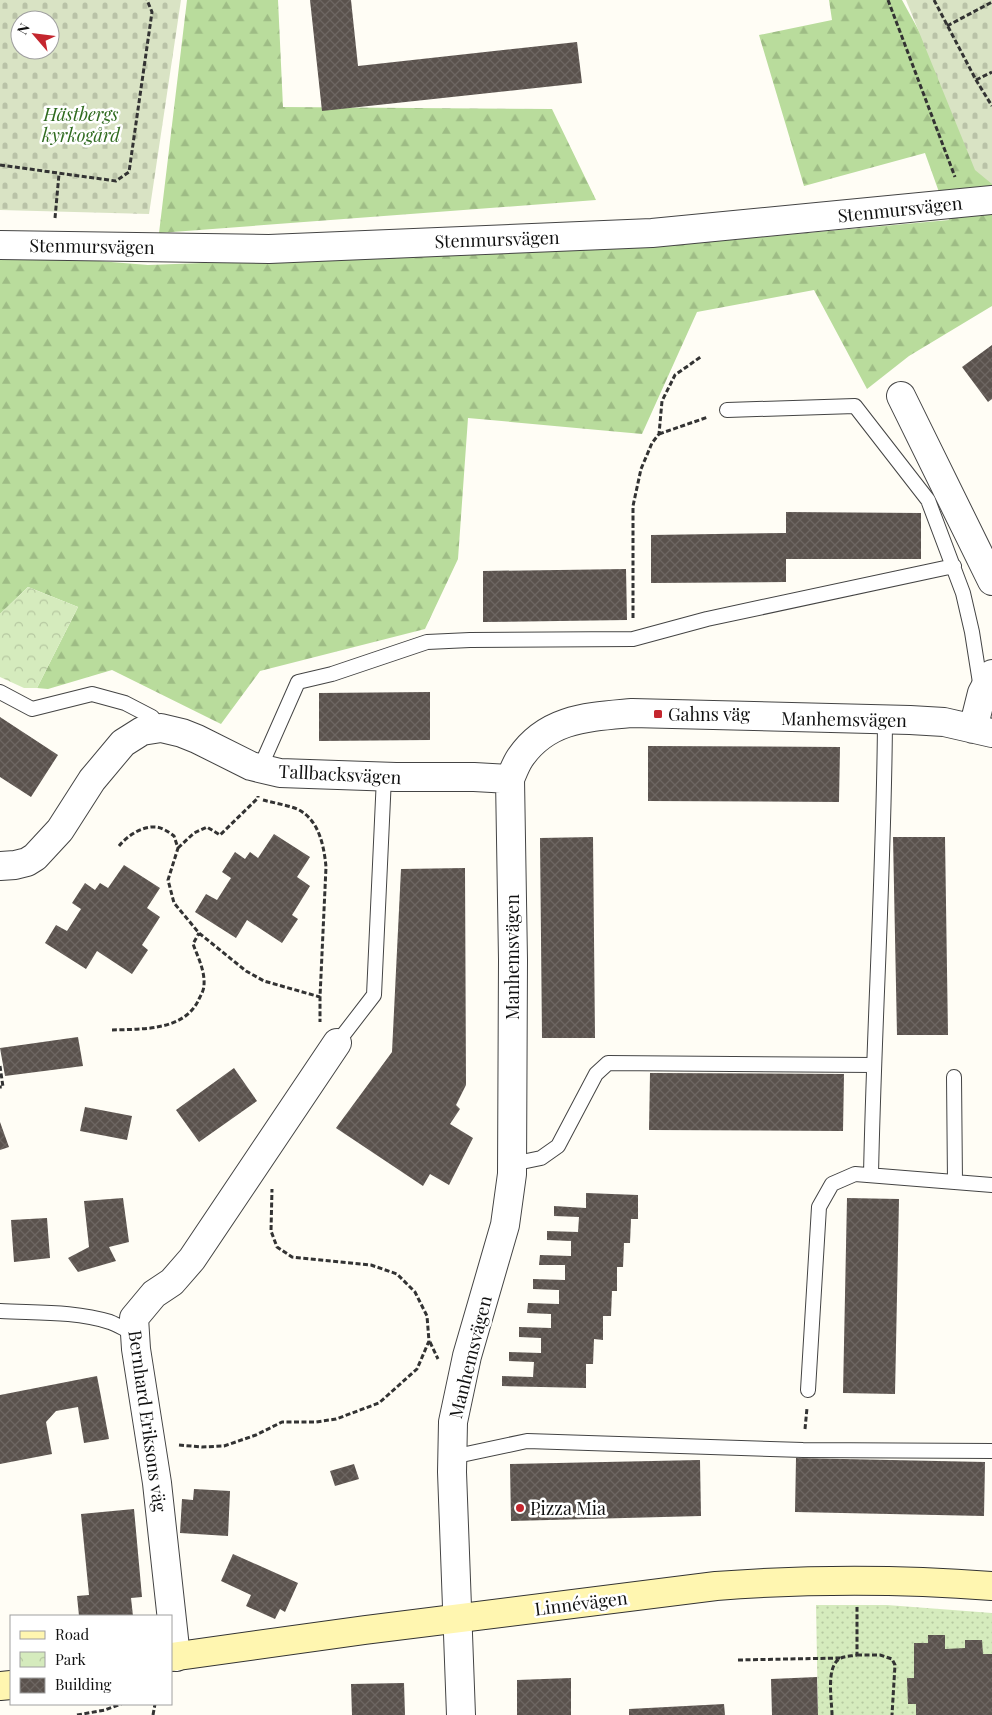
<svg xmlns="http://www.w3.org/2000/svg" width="992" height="1715" font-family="'Playfair Display',serif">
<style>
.grass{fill:url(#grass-dots)}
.forest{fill:url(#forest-firs)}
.cemetery{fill:url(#cemetery-stones);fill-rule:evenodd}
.park{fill:url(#park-crowns)}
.building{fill:url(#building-cross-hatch)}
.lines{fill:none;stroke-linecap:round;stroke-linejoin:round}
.lane-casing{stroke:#444;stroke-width:16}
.street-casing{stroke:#444;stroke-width:30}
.secondary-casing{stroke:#333;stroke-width:30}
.path{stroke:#333;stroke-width:3;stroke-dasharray:5 2.5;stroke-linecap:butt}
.lane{stroke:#fff;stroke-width:14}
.street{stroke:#fff;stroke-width:28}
.secondary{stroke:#fff6b0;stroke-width:28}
.poi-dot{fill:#c4262e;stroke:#fff;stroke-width:2}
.labels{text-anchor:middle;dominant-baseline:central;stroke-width:5;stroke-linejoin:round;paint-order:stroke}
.park-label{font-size:18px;font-style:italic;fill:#2f6b1f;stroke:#fff}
.street-label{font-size:18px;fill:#111;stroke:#fff}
.poi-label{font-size:18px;fill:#111;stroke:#fff;text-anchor:start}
</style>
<defs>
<pattern id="grass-dots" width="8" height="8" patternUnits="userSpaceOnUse" patternTransform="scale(1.25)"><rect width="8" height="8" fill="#d5ebbd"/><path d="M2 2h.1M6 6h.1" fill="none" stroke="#b6c8a1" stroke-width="1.8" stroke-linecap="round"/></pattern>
<pattern id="forest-firs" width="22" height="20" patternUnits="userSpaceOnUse" patternTransform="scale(1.25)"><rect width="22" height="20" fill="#b9dc9c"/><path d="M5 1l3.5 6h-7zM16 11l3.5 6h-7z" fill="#9ebc85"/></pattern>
<pattern id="cemetery-stones" width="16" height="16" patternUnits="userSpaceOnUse" patternTransform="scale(1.25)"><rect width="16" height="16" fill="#d9e3c4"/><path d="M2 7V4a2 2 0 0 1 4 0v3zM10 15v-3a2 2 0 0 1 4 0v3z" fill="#b9c2a7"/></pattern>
<pattern id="park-crowns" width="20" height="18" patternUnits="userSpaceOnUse" patternTransform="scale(1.25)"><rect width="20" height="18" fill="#d5ebbd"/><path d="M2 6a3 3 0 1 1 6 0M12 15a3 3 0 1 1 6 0" fill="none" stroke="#b6c8a1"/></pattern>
<pattern id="building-cross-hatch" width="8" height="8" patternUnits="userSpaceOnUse" patternTransform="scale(1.25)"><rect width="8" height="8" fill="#5a524d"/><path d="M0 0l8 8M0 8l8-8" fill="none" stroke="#6d6662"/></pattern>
</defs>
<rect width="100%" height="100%" fill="#fffdf5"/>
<path class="grass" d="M816,1605H887L992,1613V1715H818Z"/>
<path class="forest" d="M187,0H278L283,107L552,109L596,200L159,233Z
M829,0H902L919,31L992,0V306L909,356L867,389L814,290L697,312L642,434L468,418L458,559L425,629L260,671L221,724L112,670L48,689L37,688L78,607L28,587L0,614V253L148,265L673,245L949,220L925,153L804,186L759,35L832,20Z"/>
<path class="cemetery" d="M0,0H181L149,214L0,210ZM20,20H50V50H20Z
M906,0H992V184L975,170Z"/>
<path class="park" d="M28,587L78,607L37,688H24L0,677V614Z"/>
<path class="building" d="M310,0H351L358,66L577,42L582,83L322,111Z
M992,345V399L988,402L962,367Z
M786,512L921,513V559H786V582L651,583V535L786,533Z
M626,569L627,620L483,622V571Z
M430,692V740L319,741V693Z
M0,717L58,755L31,797L0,777Z
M648,746L840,747L839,802L648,801Z
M274,834L310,857L297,877L310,886L292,915L298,919L282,943L247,920L236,938L195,912L206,894L217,900L231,878L222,872L235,852L245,859L250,852L258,858Z
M593,837L595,1038H542L540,838Z
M893,837H945L948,1035H897Z
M124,865L160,888L147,908L160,917L142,945L148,950L132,974L97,951L86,969L45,943L56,925L67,931L81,909L72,903L85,883L95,890L100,883L108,888Z
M465,868L466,1085L456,1105L460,1109L450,1124L473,1138L449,1185L430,1174L423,1186L336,1128L392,1052L401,869Z
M78,1037L83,1066L5,1076L0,1048Z
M234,1068L257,1101L199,1142L176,1110Z
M650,1073L844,1074L843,1131L649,1130Z
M85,1107L132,1116L127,1140L80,1131Z
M0,1122L9,1147L0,1150Z
M586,1193L638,1195V1219H631L630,1243H624L623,1267H617V1291H612L611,1316H603V1340L594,1339L593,1364H586V1388L502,1386V1376L533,1377L534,1362L509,1361V1352L541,1353V1338L519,1337V1327L551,1328V1314L527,1313L528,1303L559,1304V1290L533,1289V1279L565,1280V1265H539L540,1255L571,1256V1241L547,1240V1231L578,1232L579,1217L554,1216V1206L586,1208Z
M123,1198L129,1242L109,1247L116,1261L78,1272L68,1258L89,1247L84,1201Z
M847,1198L899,1199L895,1394L843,1393Z
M47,1218L50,1258L14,1262L11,1220Z
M97,1376L109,1439L84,1443L78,1407L56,1411L46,1422L52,1454L0,1464V1395Z
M796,1458L985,1462L984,1516L795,1512Z
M700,1460L701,1516L511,1521L510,1464Z
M354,1464L359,1479L335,1486L330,1471Z
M194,1489L230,1491L228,1536L180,1533L182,1499L193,1500Z
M134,1509L142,1597L131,1598L133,1616H79L77,1596L89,1595L81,1514Z
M233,1554L298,1583L285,1612L280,1609L275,1619L246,1606L251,1595L221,1581Z
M928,1635H945V1649L965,1648V1640H982L983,1654H992V1715H916V1704H908L907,1678H914V1643H928Z
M817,1677L818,1715H772L771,1679Z
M571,1678V1715H517V1680Z
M404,1683L405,1715H352L351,1684Z
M724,1704L725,1715H629V1709Z"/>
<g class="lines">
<defs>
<path id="lane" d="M727,410L855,406L928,500L963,593L972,632L981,689
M0,692L32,709L92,694L125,703L152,717L161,728
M260,768L298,682L332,674L427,642L470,640L633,639L707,619L954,566
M337,1043L374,995L384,777
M954,1077L955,1182
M512,1164L541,1158L558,1146L596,1074L608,1063L874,1065
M871,1175C874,1023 884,872 885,720
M0,1311C36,1313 75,1311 110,1322C118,1325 126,1330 135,1334
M808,1390L819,1207L832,1184L855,1174L992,1185
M452,1457L527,1441L803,1450L992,1451"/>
<path id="street" d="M0,245L269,249L652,233L992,200
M901,396L992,581
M973,729L982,693L992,674
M0,866L15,865L27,862L35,857L60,830L92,780L123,743L142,731L161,728L182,733L197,739L251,766L280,773L396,777H474L510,779
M176,1657L157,1483L136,1349L134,1318L154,1294L172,1282L192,1259L337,1043
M461,1715L452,1472L453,1422L467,1356L505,1225L512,1174L513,960L510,779C513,772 516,764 520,758C547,718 588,717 632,713L910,720L944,722L992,733"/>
<path id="secondary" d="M171,1657L365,1630L716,1586C808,1579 901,1579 992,1586
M0,1686L11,1685"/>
</defs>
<use href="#lane" class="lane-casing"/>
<use href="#street" class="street-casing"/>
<use href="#secondary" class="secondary-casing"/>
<path class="path" d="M888,0L955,177
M934,0L976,80L992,106
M947,26L992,2
M976,80L992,72
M0,165L116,181L129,172L152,12L147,0
M55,218L59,174
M659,434L708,417
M633,618V506L641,469L652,443L659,434L662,401L675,375L702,356
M263,800C274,803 287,805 297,809C319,819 324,846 326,867L320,997V1022
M119,846C127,836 142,826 155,827C161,827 169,832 174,836L178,848L168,880L174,903L199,933L246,971L264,981L320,997
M178,848L194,833L207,827L220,835L258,798V796
M112,1030C142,1029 185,1031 199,999C201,995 204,990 204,985C205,971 198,957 193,944L199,933
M0,1066L3,1087H0
M430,1342L438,1359
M805,1429L807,1408
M179,1445L202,1447L224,1446L256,1435L282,1422H316L336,1419L379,1403L417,1369L429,1341L427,1316L415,1292L397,1274L371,1265L292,1257L277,1247L271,1231L272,1189
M857,1655H880L892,1659L895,1665L892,1715
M738,1660L840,1658
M77,1715L105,1710L121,1704
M153,1715L155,1704
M832,1715C832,1701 825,1665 841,1658C846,1656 852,1656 857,1655V1607"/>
<use href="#lane" class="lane"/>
<use href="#street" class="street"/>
<use href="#secondary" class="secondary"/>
</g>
<g class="poi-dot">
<rect x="653" y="709" width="10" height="10" rx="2.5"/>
<circle cx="520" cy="1508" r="5"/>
</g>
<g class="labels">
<g class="park-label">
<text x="81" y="114">Hästbergs<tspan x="81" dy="21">kyrkogård</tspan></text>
</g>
<g class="street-label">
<text transform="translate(900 209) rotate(-6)">Stenmursvägen</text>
<text transform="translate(497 239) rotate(-2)">Stenmursvägen</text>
<text transform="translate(92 246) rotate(1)">Stenmursvägen</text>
<text transform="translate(844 719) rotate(1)">Manhemsvägen</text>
<text transform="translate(340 774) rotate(3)">Tallbacksvägen</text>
<text transform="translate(512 957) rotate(-90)">Manhemsvägen</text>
<text transform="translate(470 1357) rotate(-76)">Manhemsvägen</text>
<text transform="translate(148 1421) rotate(82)">Bernhard Eriksons väg</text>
<text transform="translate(581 1603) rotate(-7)">Linnévägen</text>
</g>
<g class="poi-label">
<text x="668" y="714">Gahns väg</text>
<text x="530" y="1508">Pizza Mia</text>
</g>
</g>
<rect x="10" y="1615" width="162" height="90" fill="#ffffff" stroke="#a0a0a0"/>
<rect x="20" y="1631" width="25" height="8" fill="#fff6b0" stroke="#a0a0a0"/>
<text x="55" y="1640" font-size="15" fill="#111111">Road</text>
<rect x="20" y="1652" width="25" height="15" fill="url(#park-crowns)" stroke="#a0a0a0"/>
<text x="55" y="1665" font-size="15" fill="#111111">Park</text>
<rect x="20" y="1678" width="25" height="15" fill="url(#building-cross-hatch)" stroke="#a0a0a0"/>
<text x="55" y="1690" font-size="15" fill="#111111">Building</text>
<g transform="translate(35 35) rotate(298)"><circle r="24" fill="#ffffff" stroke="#a0a0a0"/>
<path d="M0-4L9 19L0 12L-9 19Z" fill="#c4262e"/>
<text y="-8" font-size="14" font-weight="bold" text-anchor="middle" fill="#111111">N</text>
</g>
</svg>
